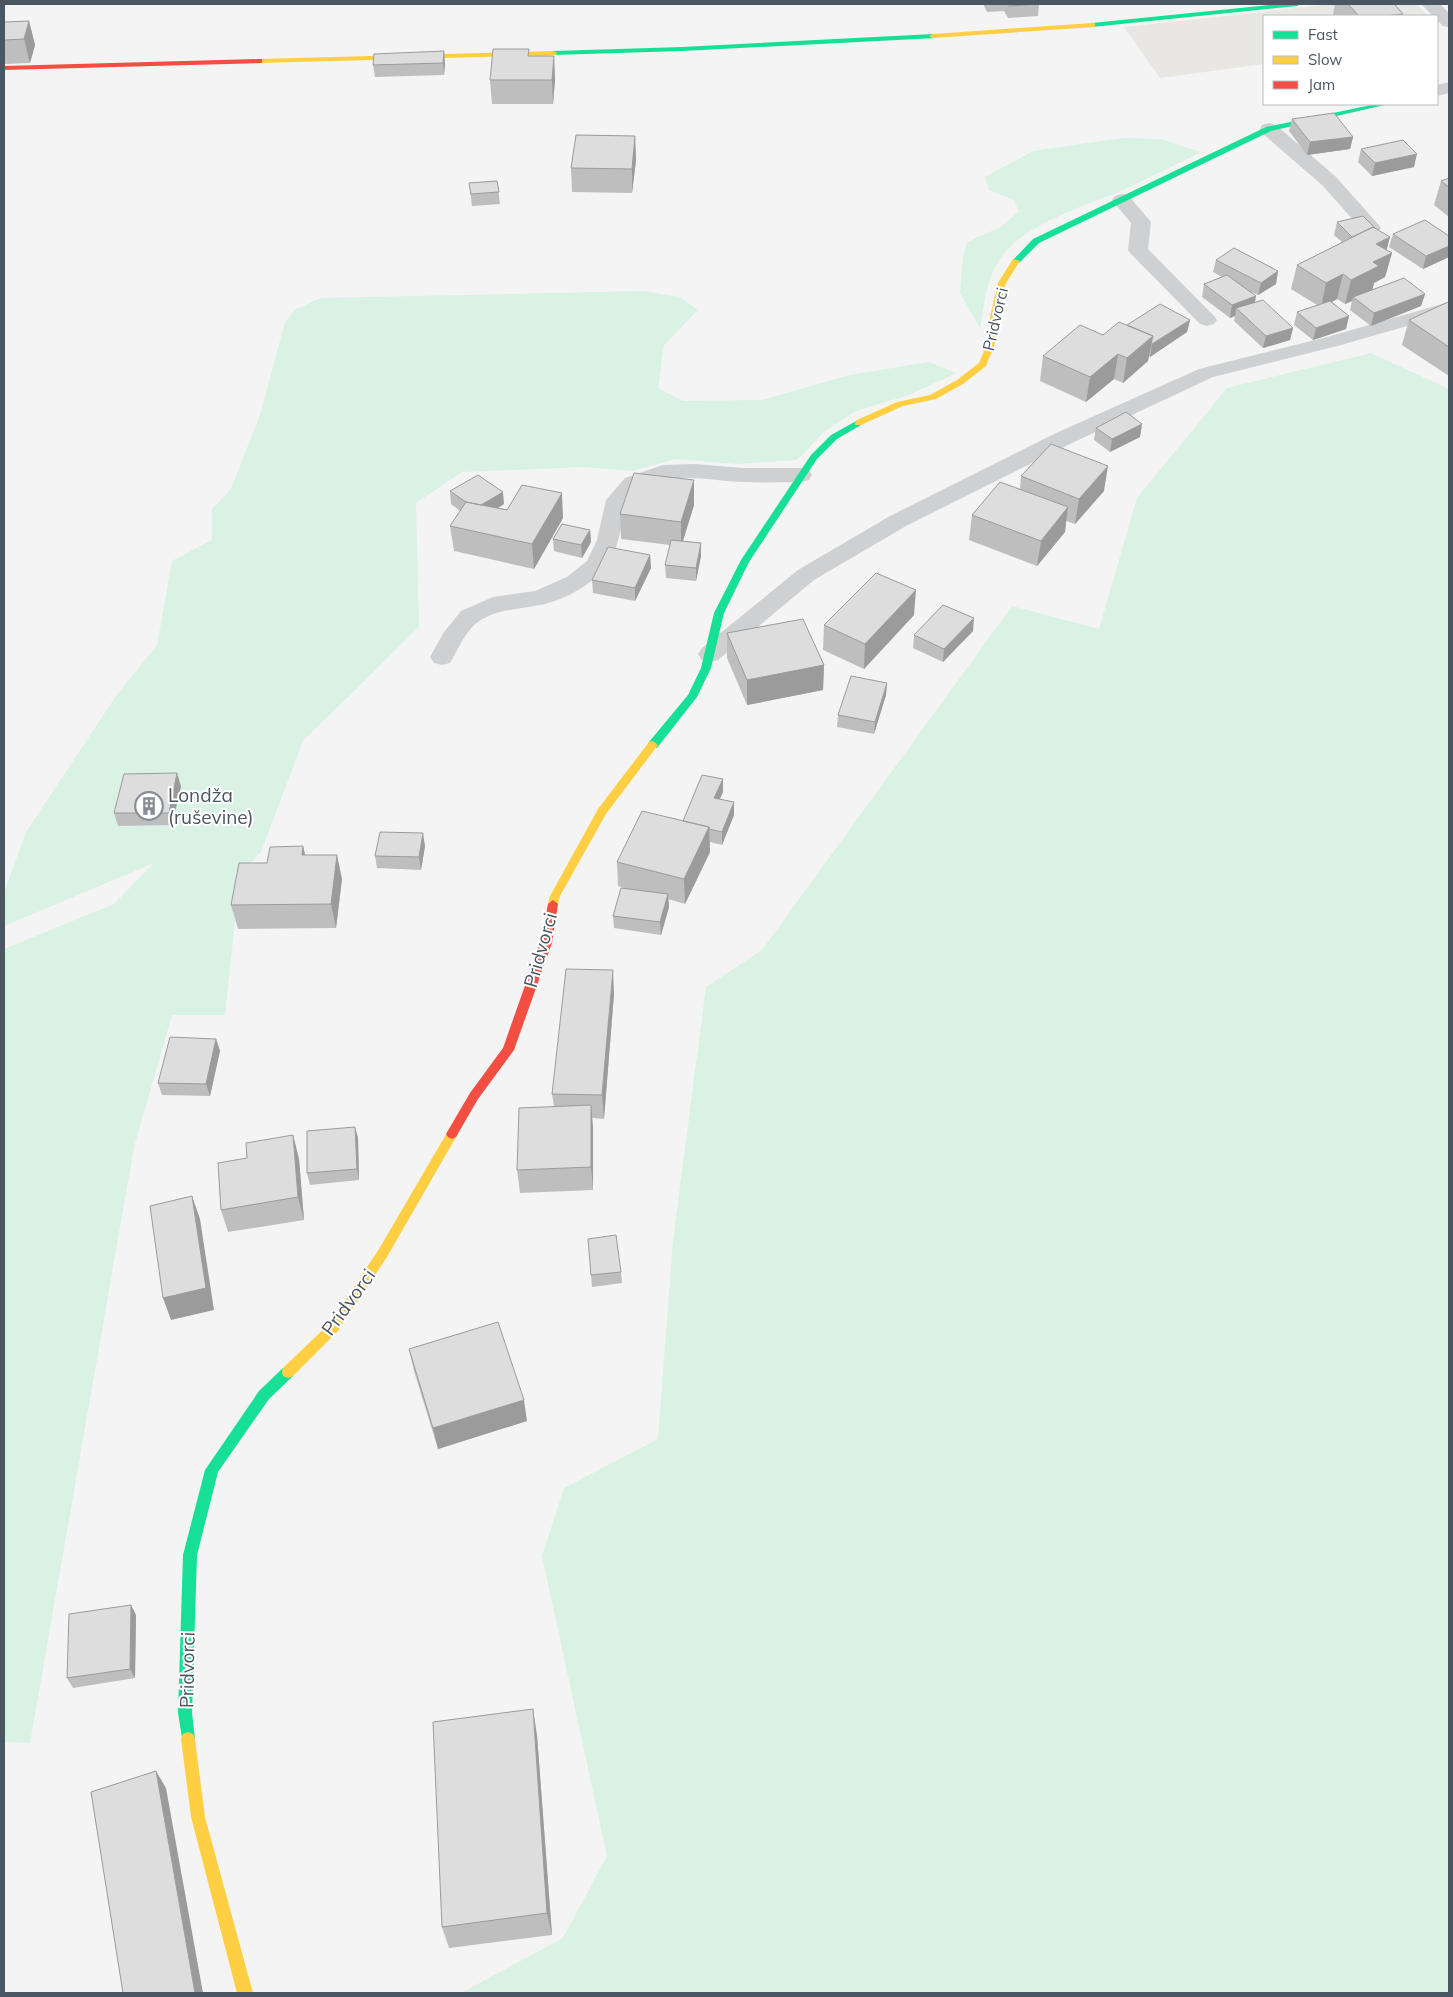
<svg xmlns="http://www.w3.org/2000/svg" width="1453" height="1997" font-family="Mulish,sans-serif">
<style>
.commercial{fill:#e8e7e3}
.green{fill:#d9f2e3}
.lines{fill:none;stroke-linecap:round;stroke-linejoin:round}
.street{fill:#ced0d2;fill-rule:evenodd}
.fast{fill:#16e098;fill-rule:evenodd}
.slow{fill:#ffcf43;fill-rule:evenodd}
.jam{fill:#f24e42;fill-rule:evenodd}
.wall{fill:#bebebf}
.shaded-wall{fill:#9b9b9b}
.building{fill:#ddddde;stroke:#9b9b9b}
.labels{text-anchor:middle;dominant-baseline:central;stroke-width:4;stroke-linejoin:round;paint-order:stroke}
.far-street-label{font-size:16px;fill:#4a5661;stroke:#fff}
.poi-label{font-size:19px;fill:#4a5661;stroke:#fff;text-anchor:start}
.street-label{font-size:19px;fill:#4a5661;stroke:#fff}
</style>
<rect width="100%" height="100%" fill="#f4f4f4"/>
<path class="commercial" d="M1332,4H1416L1428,16H1264V64L1160,78L1124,27Z"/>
<path class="green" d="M1123,138L1161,139L1201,152C1176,164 1151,177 1125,189C1087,206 1020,224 998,262C986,282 984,305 980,328L960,293L963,257L967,242L1001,227L1019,211L1013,200L989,190L985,177L1033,151Z
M644,291L680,297L698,310L664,345L658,388L683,401L762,400L850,375L929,362L956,373L909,395L856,411L826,430L797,460L736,464L676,459L631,471L585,467L462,472L416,503L419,627L303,741L261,852L240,874L225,1015H172L134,1147L30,1743L4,1742V949L114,904L154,863L4,926V893L26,832L116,696L157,645L172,561L212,540V509L231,489L260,415L285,322L295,310L320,298Z
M1371,353L1449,389V1993H461L563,1938L607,1856L542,1556L564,1488L658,1439L673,1240L706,987L762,950L1012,606L1099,629L1137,498L1227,388Z"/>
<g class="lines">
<path class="street" d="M1421,4H1440L1449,13V27L1443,26L1437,20V16H1433Z
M1449,82V93L1437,96V85Z
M1269,123L1276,125L1336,177L1378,224L1381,228L1378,232L1371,234L1364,232L1322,185L1262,133L1260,129L1262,125Z
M1122,194L1129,196L1151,222L1148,249L1214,316L1217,320L1214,324L1207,326L1200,324L1131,254L1128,250L1131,223L1112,200L1115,196Z
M1449,302V314L1341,345L1213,377L1070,444L906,526L814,580L718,660L710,662L702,660L698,654L702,648L798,570L890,516L1054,434L1199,369L1327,337Z
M694,464L743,468H801L809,470L812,475L809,480L801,482C782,482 763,483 744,482C710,481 674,471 643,487C617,501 625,550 603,571C587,587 562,601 540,605C517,610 499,608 478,622C465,631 458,650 450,663L442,665L434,663L430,657L444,632L461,611L493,597L535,591L567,577L587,561L597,540L606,500L625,478L663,465Z"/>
<path class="fast" d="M1279,4H1301L1297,6L1092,27L1088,25L1092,23Z
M933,34H936V38L682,51L553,55L549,53L553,51L682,47Z
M1376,104H1389L1271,131L1039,243L1019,263L1012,261L1033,239L1266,127Z
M858,420L861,421V425L837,439L817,459L749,562L724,613L711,668L697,697L657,748H649L648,745L649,742L688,695L701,668L714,613L741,560L811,455L831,435Z
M288,1366L293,1368L294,1372L293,1376L269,1399L218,1472L197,1555L192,1713L195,1739L193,1744L188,1746L183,1744L178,1713L183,1555L205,1470L259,1391L283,1368Z"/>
<path class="slow" d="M1092,23H1095V27L933,38L929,36L933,34Z
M553,51L557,53L556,55L259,63L255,61L259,59Z
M1013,259L1020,261L1006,283L998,317L996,341L986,366L963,384L936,399L903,406L861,425H855V421L897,402L930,395L957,380L979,363L988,341L990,317L998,283Z
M653,741L658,745L606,814L560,896L557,907H549L548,904L550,896L598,809L649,742Z
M452,1129L456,1131L458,1134L456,1137L387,1257L338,1331L293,1376L288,1378L283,1376L282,1372L283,1368L330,1323L379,1249L448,1131Z
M188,1732L193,1734L195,1739L205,1817L253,1993H237L191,1817L181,1739L183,1734Z"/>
<path class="jam" d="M259,59H262V63L4,70V66Z
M553,900L558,904L552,943L514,1050L478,1099L456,1137L452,1139L448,1137L446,1134L470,1093L503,1048L540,943L548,904Z"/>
</g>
<path class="wall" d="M983,4H1039L1038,16L1008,18L1004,11L987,12Z
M1335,4H1394L1403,14L1402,16H1334L1333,15Z
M29,21L35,45L30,63L4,64V22Z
M444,51L445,64L444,75L375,77L373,65Z
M530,56H554L555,80L553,104H492L490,80Z
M1292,119L1353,137L1350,149L1307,155L1289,131Z
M635,136L636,160L632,193L572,192L571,168Z
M1361,149L1414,167L1372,176L1358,162Z
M1449,178V217L1434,205L1441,181Z
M497,181L500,204L472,206L469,183Z
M1337,222L1392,253L1385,277L1374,283L1372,290L1425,294L1421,306L1371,326L1350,310L1352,301L1345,304L1337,299L1332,302L1349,316L1346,329L1313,340L1294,325L1297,312L1317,305L1291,289L1297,265L1342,242L1334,235Z
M1393,234L1449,236V257L1423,269L1389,247Z
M1216,260L1278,271L1276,284L1258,295L1251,292L1255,303L1293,328L1290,340L1263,348L1234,321L1235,316L1230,318L1202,297L1204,284L1222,277L1213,272Z
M1449,303V376L1402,345L1409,320Z
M1190,320L1187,332L1150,357L1149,356L1148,361L1123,383L1114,379L1086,402L1040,381L1043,356L1103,335L1127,325Z
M1142,424L1140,437L1110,452L1094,440L1096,428Z
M1021,476L1104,491L1075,524L1066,521L1065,532L1037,566L969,540L972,515L1020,489Z
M450,491L504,504L498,508L563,518L534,569L454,551L450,526L460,511L451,504Z
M694,505L683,541L701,543V556L696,581L666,578L665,565L670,545L621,539L620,514Z
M590,530L591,542L582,558L554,551L553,539Z
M650,555L651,568L635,601L593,593L592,580Z
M914,615L864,669L823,650L824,625Z
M973,631L943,662L913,648L914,635Z
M727,633L824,665L823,690L747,705L727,658Z
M887,683L886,695L874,734L837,727L838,715Z
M723,779V792L720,799L734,815L722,845L710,842V852L685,904L668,899L669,907L661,935L614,928L613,916L627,889L618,886L617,862L683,821Z
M181,786L172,825L118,826L114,813Z
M303,846L305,855L342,879L336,928L238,929L231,905L267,863Z
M425,846L421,870L377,868L375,856Z
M614,994L604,1119L592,1118L593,1128V1190L520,1193L517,1170L554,1106L552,1094Z
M216,1039L220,1051L210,1096L162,1095L158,1083Z
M355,1127L358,1138L359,1180L310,1185L307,1173Z
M293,1135L299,1159L304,1220L228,1232L221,1210L247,1158Z
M588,1239L621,1272L622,1283L592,1287Z
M409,1349L527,1421L438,1449L414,1371Z
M131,1605L136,1615L135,1678L73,1688L67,1678Z
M537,1735L552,1935L449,1948L442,1927Z"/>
<path class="shaded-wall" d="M1403,14L1402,16H1384Z
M29,21L35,45L30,63L24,39Z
M444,51L445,64L444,75L443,63Z
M554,56L555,80L553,104L552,80Z
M635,136L636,160L632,193V169Z
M1353,137L1350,149L1307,155L1310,142Z
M1417,154L1414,167L1372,176L1375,163Z
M1390,237L1385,256L1392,253L1385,277L1374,283L1372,291L1353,297L1352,301L1345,304L1351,280V252Z
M1449,246V257L1423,269L1426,256Z
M1278,271L1276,284L1258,295L1261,283Z
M1343,274L1337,299L1321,308L1326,283Z
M1425,294L1421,306L1371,326L1374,313Z
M1256,296L1254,308H1236L1235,316L1230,318L1232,305Z
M1349,316L1346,329L1313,340L1316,328Z
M1190,320L1187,332L1150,357L1152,344Z
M1293,328L1290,340L1263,348L1266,336Z
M1153,336L1148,361L1123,383L1127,358Z
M1118,354L1114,379L1086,402L1090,377Z
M1142,424L1140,437L1110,452L1112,439Z
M1108,466L1104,491L1075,524L1079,499Z
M694,480V505L681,547V522Z
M503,492L504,504L476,521L475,509Z
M562,493L563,518L534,569L532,544Z
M1068,507L1065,532L1037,566L1041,541Z
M590,530L591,542L582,558L581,545Z
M701,543V556L696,581V568Z
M650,555L651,568L635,601V588Z
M916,590L914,615L864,669L865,644Z
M974,618L973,631L943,662L944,649Z
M824,665L823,690L747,705V680Z
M887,683L886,695L874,734L875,722Z
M177,773L181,786L172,825L169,813Z
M723,779V792L714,810V798Z
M734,802V815L722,845V832Z
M709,827L710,852L685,904L684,879Z
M423,833L425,846L421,870L419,857Z
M303,846L309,871L302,855Z
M337,855L342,879L336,928L331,904Z
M668,894L669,907L661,935L660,922Z
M613,970L614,994L604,1119L602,1095Z
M216,1039L220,1051L210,1096L206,1084Z
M591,1105L593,1128V1190L591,1167Z
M355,1127L358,1138L359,1180L357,1169Z
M293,1135L299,1159L304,1220L298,1197Z
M192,1196L200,1219L214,1310L171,1320L163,1298Z
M524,1400L527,1421L438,1449L433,1428Z
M131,1605L136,1615L135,1678L130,1669Z
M533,1709L537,1735L552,1935L547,1913Z
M156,1771L166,1788L203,1993H195Z"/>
<path class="building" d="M1008,4H1038L1009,6Z
M1348,4H1394L1403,14L1384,16H1359Z
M29,21L24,39L4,40V22Z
M493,49H529L528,56H554L552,80H490Z
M444,51L443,63L373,65L374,54Z
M1334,113L1353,137L1310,142L1292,119Z
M576,135L635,136L632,169L571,168Z
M1403,140L1417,154L1375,163L1361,149Z
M1449,178V187L1441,181Z
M497,181L499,192L471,194L469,183Z
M1363,216L1375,228L1373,227L1352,237L1337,222Z
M1425,220L1449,236V246L1426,256L1393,234Z
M1373,227L1390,237L1376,244L1392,253L1373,262L1379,266L1351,280L1343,274L1326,283L1297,265Z
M1234,248L1278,271L1261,283L1216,260Z
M1227,275L1256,296L1232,305L1204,284Z
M1404,278L1425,294L1374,313L1353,297Z
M1263,300L1293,328L1266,336L1236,308Z
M1330,301L1349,316L1316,328L1297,312Z
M1448,302L1449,303V347L1409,320Z
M1160,304L1190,320L1152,344H1151L1153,336L1127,325Z
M1119,322L1153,336L1127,358L1118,354L1090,377L1043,356L1080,325L1103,335Z
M1126,412L1142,424L1112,439L1096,428Z
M1051,444L1108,466L1079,499L1021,476Z
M634,473L694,480L681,522L620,514Z
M478,475L503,492L481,505L466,502L450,491Z
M1000,482L1068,507L1041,541L972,515Z
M522,485L562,493L532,544L450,526L466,502L507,510Z
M562,524L590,530L581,545L553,539Z
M671,540L701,543L696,568L665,565Z
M608,547L650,555L635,588L592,580Z
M876,573L916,590L865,644L824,625Z
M943,605L974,618L944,649L914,635Z
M803,619L824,665L747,680L727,633Z
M851,676L887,683L875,722L838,715Z
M177,773L169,813H114L124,774Z
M702,775L723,779L714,798L734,802L722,832L709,829V827L683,821Z
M642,811L709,827L684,879L617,862Z
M380,832L423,833L419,857L375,856Z
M303,846L302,855H337L331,904L231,905L239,863H267L270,847Z
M621,888L668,894L660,922L613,916Z
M566,969L613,970L602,1095L552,1094Z
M170,1037L216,1039L206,1084L158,1083Z
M591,1105V1167L517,1170L519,1108Z
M355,1127L357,1169L307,1173V1131Z
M293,1135L298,1197L221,1210L218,1163L247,1158L246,1143Z
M192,1196L206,1288L163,1298L150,1206Z
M616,1235L621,1272L591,1275L588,1239Z
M498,1322L524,1400L433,1428L409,1349Z
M131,1605L130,1669L67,1678L69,1614Z
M533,1709L547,1913L442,1927L433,1722Z
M156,1771L195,1993H123L91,1792Z"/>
<defs>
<symbol id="building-ring" viewBox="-11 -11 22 22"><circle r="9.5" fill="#fff" stroke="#868d94" stroke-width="1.5"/><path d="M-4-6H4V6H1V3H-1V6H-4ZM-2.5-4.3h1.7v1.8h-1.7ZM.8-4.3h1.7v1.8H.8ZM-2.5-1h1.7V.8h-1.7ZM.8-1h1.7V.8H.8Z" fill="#868d94"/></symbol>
</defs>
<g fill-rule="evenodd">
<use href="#building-ring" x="133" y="790" width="32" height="32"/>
</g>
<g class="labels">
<g class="far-street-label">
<text transform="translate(995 319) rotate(-77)">Pridvorci</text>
</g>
<g class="poi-label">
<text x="168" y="795">Londža<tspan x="168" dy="22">(ruševine)</tspan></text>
</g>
<g class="street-label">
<text transform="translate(540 950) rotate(-74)">Pridvorci</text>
<text transform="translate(348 1302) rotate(-54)">Pridvorci</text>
<text transform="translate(187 1670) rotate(-89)">Pridvorci</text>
</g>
</g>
<rect width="1453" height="1997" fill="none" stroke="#4a5661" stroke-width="10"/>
<rect x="1263" y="15" width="175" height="90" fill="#ffffff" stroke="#b7bbc0"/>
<rect x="1273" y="31" width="25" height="8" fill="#16e098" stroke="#b7bbc0"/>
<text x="1308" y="40" font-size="15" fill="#4a5661">Fast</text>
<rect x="1273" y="56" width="25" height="8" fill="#ffcf43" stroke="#b7bbc0"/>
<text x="1308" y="65" font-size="15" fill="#4a5661">Slow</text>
<rect x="1273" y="81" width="25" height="8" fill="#f24e42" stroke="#b7bbc0"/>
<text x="1308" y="90" font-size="15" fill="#4a5661">Jam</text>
</svg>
